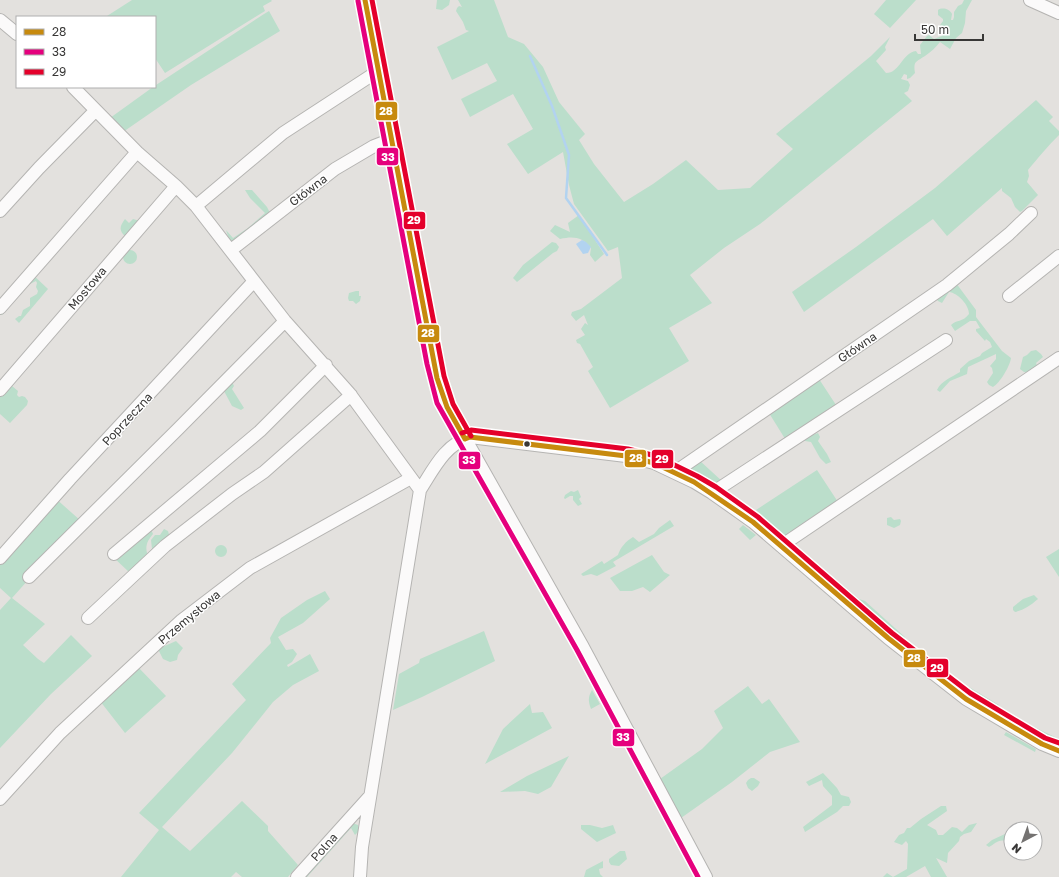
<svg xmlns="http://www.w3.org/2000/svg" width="1059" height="877" font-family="'Golos Text',sans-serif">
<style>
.green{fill:#bbdecb}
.water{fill:#b2d3f0}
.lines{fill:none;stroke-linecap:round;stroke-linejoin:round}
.stream{stroke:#b2d3f0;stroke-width:2.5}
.minor-casing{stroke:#b5b4b2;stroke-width:14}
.minor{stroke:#fbfafa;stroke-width:12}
.bus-1-casing{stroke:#fff;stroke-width:8}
.bus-2-casing{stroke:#fff;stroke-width:8}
.bus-3-casing{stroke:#fff;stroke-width:8}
.bus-1{stroke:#c78a0e;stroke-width:5}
.bus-2{stroke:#e5007d;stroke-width:5}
.bus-3{stroke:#e4002b;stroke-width:5}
.bus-dot{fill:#383736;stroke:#fff;stroke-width:1.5}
.labels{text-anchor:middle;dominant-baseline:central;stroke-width:3;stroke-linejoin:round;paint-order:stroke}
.street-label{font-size:12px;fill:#383736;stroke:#fff}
.line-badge{stroke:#fff;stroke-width:1.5}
.badge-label{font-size:11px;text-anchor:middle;font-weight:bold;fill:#fff}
</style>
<rect width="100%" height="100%" fill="#e3e1de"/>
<path class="green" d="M132,0H271L272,1L263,6L265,11L165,73L155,58V17H108L107,16Z
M437,0H450L449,5L442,10L436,9Z
M458,0H494L508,37L524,44L543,67L559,102L585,134L579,140L594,164L624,202L653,184L686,160L718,190L750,188L793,149L776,134L871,56L890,37L885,47L886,50L876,61L886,73C900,73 902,53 916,51L918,54H921L920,45L927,36L929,35L934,39L942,36L938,28L943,21V19L938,15V10C942,7 950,9 952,14L951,20H953L954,17V12L958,6L962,4L964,0H972L966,11L965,23L962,33L956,38L950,49L940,42C936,47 931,52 925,56C916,62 913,61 915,73L910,78L907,79V75L904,74L901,79L908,81L910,85L908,91L904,93L912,101L760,224L724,248L690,275L712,303L669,328L689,361L610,408L588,371L593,367L580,344L577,343L576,340L585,335L581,329L585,323L588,325L584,315L576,321L571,315L572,312L581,309L622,278L618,247L608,251L574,204L569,185L563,152L528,174L507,144L533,129L513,94L470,117L461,99L497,81L487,63L452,80L437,47L469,31L466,30L463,22L456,11L457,8L459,6L462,7Z
M886,0H916L890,28L874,14Z
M269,11L280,31L191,85L123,132L110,118L153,87H155L156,85L264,14Z
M1036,100L1053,117L1049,121L1059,131V135C1047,147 1038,158 1028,170L1029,176L1027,182L1038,195L1022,211L1020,212L1015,207L1011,198L1002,191V188L947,236L933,219L804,312L792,292L856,247L935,188Z
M245,190H252L267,207L271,215L236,244L230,242L226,230L233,238L248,228L265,213L250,198Z
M579,215L604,254L595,262L590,255L591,248C582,237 574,236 560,239L550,231L555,225L570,232L568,223Z
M125,219L129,223L133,219L140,221L126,237C119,231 119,227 125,219Z
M552,242L556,243L559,247L557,251L553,253L517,282L513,278L523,265Z
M123 257a7 7 0 1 1 14 0a7 7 0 1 1-14 0Z
M31,273L48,289L19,323L15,319L19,316H21L23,310L30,306V298L37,294L38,291L36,287L37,283L36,281L30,284L29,283L27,285V287L2,315L0,314V309Z
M956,283L976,310V317L1002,351L1011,358C1010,366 1000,383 993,387L989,385L987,382L993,373L992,368L990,366L996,359V354L968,367L967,374L950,381L940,392L937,390C941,381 952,377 960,372V369L969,361L980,356L982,353L992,347L990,342L986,339L985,341L976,331V329L980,328L976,321H970L955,331L951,325C957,319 962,323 969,314C969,305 958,293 949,292L942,303L938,301L935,297Z
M356,291H359V296H361L360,301L356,304L353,301H349L348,298L349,293Z
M1036,350L1041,354L1043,357L1036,363L1038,368L1030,373L1024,372L1020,369L1023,357L1027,355L1031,351Z
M819,379L838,408L787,442L769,413Z
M232,382L234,386L232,389L244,408L241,410L232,406L224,391Z
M12,386L18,391L17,395L19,397L22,396L25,397L28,401L27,405L10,423L0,414V394Z
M818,433L820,437L818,441L827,454L831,462L826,464L820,458L811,442L805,441L804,438Z
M699,460L723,482L715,486L687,473L686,470Z
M817,470L838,502L785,536L756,510Z
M578,490L581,497L579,499L582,504L578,506L573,500V496H570L565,499L564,498L565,495L571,491L574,492Z
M54,497L81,521L12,598L45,624L23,645L38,659L44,663L71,635L92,656L51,694L0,748V610L11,598L0,588V558Z
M891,517L894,520L900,519L901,521L900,525L894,528L887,525V518Z
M670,520L674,526L613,562L616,566L597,576L591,574L583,576L581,574L602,561L604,564L618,555C620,548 626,541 633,537L639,542L654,534L659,528Z
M743,525L756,535L750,540L739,529Z
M150,527L153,534C148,540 145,545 147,553H150L152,549L151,540L155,535H160L164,529L168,531L170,538L129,572L113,557Z
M215 551a6 6 0 1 1 12 0a6 6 0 1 1-12 0Z
M1059,549V577L1046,557Z
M652,555L664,572L670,575L650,592L643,587L632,591H620L610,578Z
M833,579L838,583L839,582L859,599L865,601L906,638L890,631L830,582Z
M325,591L330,599L303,623L278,637L286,650L293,649L297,654L292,662L287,665L288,667L310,654L319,671L293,685L273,702L232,753L162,827L190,851L242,801L268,826V831L298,865L288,877H242L236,872L231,877H121L159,830L139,813L246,700L232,684L271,643L270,638L281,618L307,600Z
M1034,595L1038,599C1031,605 1024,610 1015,612L1013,610V607L1023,599Z
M484,631L495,661L422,697L393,710L399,674L419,663L420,659Z
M176,641L183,648L178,655L177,660L170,662L163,659L158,649Z
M137,666L166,696L125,733L100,701Z
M748,686L762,704L769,699L800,742L770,752L732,782L681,818L660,779L702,749L723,728L714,711Z
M969,687L999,705L994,711L967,692Z
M592,690L600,704L591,709C588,701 588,697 592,690Z
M530,704L532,713L543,712L552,728L485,764L503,729Z
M1026,723L1059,739V746L1025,729Z
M1006,732L1036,749L1035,752L1004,735Z
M569,756L551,787L538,794L525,791L500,792L527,776Z
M823,773L837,788L841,795L849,797L851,802L849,806H843L837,812L805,832L803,827L832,805V796L823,786L822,780L809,786L806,782Z
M751,778H754L760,782L758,786L752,791L748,788L746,783L748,780Z
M941,806H946L947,811L927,825L936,830L938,835H943L952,827L957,828L962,832L969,825L977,823L971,832L964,834L960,837L959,841L948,853L947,863L936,858L947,877H931L925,866L906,877H883L887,873L893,877L907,869L908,844L906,841L902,845L894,842L899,835L904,833L907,828H910L921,819Z
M352,823L358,825L359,831L355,835L351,828L307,877H302Z
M581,825H590L602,828L613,825L616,833L597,842L581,829Z
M1007,833L1011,834V849H1009L1005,841C998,839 995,844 989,847L986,845L992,840Z
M620,851H625L627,859L619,866L611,865L609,862V859Z
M603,861V868L599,869L600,874L603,877H584L586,870Z"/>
<path class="water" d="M582,240L586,242L591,247L588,253L583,254L576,244Z"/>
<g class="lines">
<path class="stream" d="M530,56L552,106L569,155L566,198L607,255"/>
<defs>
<path id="minor" d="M365,0L434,363L444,401L583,647L706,877
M1030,0L1059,13
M0,20L17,34
M73,87L137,152L176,186L196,206L285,321L350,394L420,490
M196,206L283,133L375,73L379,72
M0,211L39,168L95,111
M231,250L335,169L374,146L392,139
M1009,296L1059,256
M0,308L137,152
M0,390L176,186
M675,472L947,285L1009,234L1031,213
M712,493L946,340
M781,546L1059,358
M114,554L260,431L326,365
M0,558L70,479L254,281
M29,577L178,429L285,321
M88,618L165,546L232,494L264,472L351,395
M0,799L60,733L182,620L250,568L411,478
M297,877L370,796
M360,877L362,847L420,490C433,470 445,444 470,437L626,456L654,463L694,482L712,493L753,522L888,638L966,699L1042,744L1059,751"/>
</defs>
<use href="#minor" class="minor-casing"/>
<use href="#minor" class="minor"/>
<defs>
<path id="bus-1" d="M365,0L437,378L447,407L465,439
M465,439L470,437L626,456L654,463L694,482L753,522L888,638L966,699L1042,744L1059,751"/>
<path id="bus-2" d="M358,1L427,364L437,403L577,650L698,877"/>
<path id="bus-3" d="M372,0L444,376L453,404L471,436
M462,433L471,430L628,449L656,456L697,476L716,487L758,517L892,633L970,693L1045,738L1059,743"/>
</defs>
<use href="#bus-1" class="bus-1-casing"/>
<use href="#bus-2" class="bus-2-casing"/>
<use href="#bus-3" class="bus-3-casing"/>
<use href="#bus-1" class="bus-1"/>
<use href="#bus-2" class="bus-2"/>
<use href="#bus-3" class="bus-3"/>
</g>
<circle class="bus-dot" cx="527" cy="444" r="3.5"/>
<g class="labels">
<g class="street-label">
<text transform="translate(308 190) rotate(-37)">Główna</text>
<text transform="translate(87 288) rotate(-50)">Mostowa</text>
<text transform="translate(857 347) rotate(-34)">Główna</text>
<text transform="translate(127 419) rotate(-47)">Poprzeczna</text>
<text transform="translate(189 617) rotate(-40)">Przemysłowa</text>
<text transform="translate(324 847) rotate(-48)">Polna</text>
</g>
</g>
<g class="line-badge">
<rect x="375" y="101" width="23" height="20" rx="4" fill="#c78a0e"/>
<rect x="376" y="147" width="23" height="19" rx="4" fill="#e5007d"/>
<rect x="403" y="211" width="23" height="19" rx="4" fill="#e4002b"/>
<rect x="417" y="324" width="23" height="19" rx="4" fill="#c78a0e"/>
<rect x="624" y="449" width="23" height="19" rx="4" fill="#c78a0e"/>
<rect x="651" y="449" width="23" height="20" rx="4" fill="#e4002b"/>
<rect x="458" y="451" width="23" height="19" rx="4" fill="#e5007d"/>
<rect x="903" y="649" width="23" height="19" rx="4" fill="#c78a0e"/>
<rect x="926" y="658" width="23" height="20" rx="4" fill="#e4002b"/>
<rect x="612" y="728" width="23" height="19" rx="4" fill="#e5007d"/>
</g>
<g class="badge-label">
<text x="386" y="115">28</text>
<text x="388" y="161">33</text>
<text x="414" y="224">29</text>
<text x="428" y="337">28</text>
<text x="636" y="462">28</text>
<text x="662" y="463">29</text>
<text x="469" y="464">33</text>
<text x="914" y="662">28</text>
<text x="937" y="672">29</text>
<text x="623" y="741">33</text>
</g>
<rect x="16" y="16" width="140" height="72" fill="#ffffff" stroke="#afafaf"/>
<rect x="24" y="29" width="20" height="6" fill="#c78a0e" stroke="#afafaf"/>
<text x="52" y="36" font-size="12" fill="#383736">28</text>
<rect x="24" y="49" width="20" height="6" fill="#e5007d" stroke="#afafaf"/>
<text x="52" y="56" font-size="12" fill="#383736">33</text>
<rect x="24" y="69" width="20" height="6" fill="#e4002b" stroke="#afafaf"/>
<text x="52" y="76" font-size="12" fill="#383736">29</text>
<g transform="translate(1023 841) rotate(221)"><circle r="19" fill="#ffffff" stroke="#afafaf"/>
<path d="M0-3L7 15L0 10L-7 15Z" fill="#747271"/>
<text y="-6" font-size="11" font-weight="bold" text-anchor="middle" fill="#383736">N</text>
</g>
<path d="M915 34v6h68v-6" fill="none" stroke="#383736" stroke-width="2"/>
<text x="921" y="34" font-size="12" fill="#383736" stroke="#ffffff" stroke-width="3" paint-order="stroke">50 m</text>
</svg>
